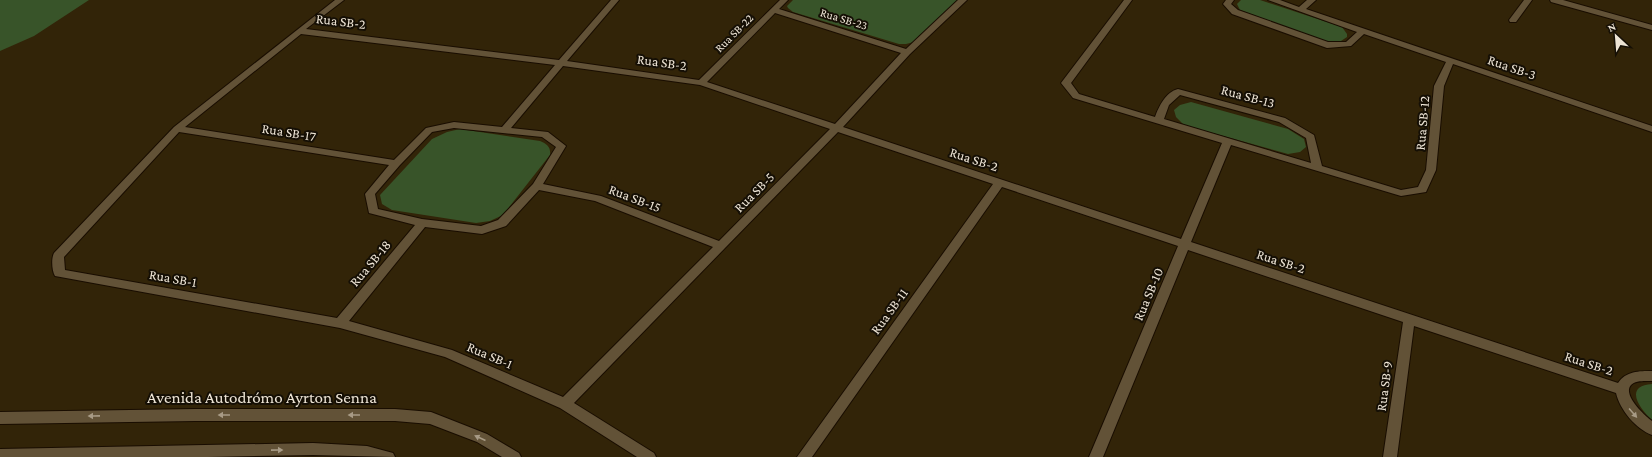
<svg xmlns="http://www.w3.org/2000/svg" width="1652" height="457" font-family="'Crimson Pro',serif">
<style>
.green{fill:#385429}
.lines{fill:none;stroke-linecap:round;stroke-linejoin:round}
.minor-casing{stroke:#190d00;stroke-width:2}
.tertiary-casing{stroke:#190d00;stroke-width:2}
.minor{fill:#625237;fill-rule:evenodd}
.tertiary{fill:#625237;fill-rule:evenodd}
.oneway{fill:#a89b86}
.labels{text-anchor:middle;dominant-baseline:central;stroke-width:4;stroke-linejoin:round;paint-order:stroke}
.far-street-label{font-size:12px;fill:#ede4d5;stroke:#150f05}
.street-label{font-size:14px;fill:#ede4d5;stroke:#150f05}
.near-street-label{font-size:17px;fill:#ede4d5;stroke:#150f05}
</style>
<rect width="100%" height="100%" fill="#322408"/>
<path class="green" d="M0,0H89L34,36L0,51Z
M793,0H959L914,42L906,44H899L793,12L788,8L787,6Z
M1241,0H1260L1342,27L1347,34V37L1341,41H1325L1240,10L1237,4Z
M1191,102L1288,129L1304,139L1306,147L1300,152L1288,154L1184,125L1176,117L1174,110L1180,105Z
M460,129L540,141C547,144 551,147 550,155L503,215L490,221L476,223L392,210L382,204L380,195L432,139L447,132Z
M1652,384V420C1640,409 1623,386 1652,384Z"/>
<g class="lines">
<defs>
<path id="minor" d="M335,0H344L306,29L559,60L611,0H619L567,61L699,80L780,0H788L779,9L906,49L958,0H967L910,54L843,127L1181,239L1222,143L1073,98L1061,83L1124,0H1132L1071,83L1079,94L1155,117C1159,106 1166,92 1178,89L1285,118L1314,135L1322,166L1401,190L1418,187L1426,170L1434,86L1446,62L1364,34L1351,46L1327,48L1232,14L1223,4L1226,0H1234L1231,4L1238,10L1328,42H1346L1357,32L1268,0H1280L1299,7L1307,0H1316L1306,9L1652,126V132L1453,64L1444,86L1436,170L1426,192L1401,196L1231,145L1191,242L1618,383C1626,371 1639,371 1652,371V381C1646,381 1635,380 1631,385C1622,395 1645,416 1652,421V435C1636,429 1620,410 1616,393L1414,326L1397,457H1383L1403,322L1188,250L1103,457H1089L1178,246L1002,187L812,457H797L993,184L838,132L574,403L654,453L656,457H637L560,408L445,357L340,328L55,276C52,271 51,259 54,253L174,127ZM775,13L901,53L835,124L707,82ZM301,34L555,65L502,127L454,122L426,128L394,160L185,127ZM563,66L700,85L830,129L719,241L601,196L543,184L566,146L548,132L511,128ZM1180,95L1279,122L1306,138L1311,163L1164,119L1169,105ZM454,128L542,137L556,147L533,184L498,220L481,226L422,219L378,209L375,194L400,165L432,132ZM179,132L389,165L365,194L369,213L415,225L337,318L65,270L64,257ZM539,190L595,201L713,247L563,397L452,350L349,321L425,227L482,234L506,226Z
M1524,0H1532L1516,22H1510L1509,20Z
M1550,0H1563L1652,25V30L1551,2Z"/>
<path id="tertiary" d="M195,409H395L431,412L487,434L519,453L521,457H502L477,442L430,424L395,421H195L0,424V412Z
M313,443L367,446L393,453L395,457L313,455L208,457H0V449Z"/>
</defs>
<use href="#minor" class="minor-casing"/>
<use href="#tertiary" class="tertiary-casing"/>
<use href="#minor" class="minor"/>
<use href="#tertiary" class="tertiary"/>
</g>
<defs><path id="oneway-solid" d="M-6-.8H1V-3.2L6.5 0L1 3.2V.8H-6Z"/></defs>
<g class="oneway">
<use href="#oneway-solid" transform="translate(1633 413) rotate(49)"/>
<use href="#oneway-solid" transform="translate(224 415) rotate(-180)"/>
<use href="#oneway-solid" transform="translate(354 415) rotate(-180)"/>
<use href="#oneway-solid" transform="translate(94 416) rotate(179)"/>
<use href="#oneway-solid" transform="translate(480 438) rotate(-156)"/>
<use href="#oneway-solid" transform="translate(277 450) rotate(-1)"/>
</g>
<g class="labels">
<g class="far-street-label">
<text transform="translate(844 19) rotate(17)">Rua SB-23</text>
<text transform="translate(734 33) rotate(-45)">Rua SB-22</text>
</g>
<g class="street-label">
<text transform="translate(341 21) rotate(7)">Rua SB-2</text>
<text transform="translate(662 62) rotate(8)">Rua SB-2</text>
<text transform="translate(1512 67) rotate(19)">Rua SB-3</text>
<text transform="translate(1248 96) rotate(15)">Rua SB-13</text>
<text transform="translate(1422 123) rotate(-85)">Rua SB-12</text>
<text transform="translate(289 132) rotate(9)">Rua SB-17</text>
<text transform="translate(974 159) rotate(18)">Rua SB-2</text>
<text transform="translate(754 192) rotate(-45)">Rua SB-5</text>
<text transform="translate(635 198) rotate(21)">Rua SB-15</text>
<text transform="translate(1281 261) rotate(18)">Rua SB-2</text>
<text transform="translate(370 263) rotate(-50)">Rua SB-18</text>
<text transform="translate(173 278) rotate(10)">Rua SB-1</text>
<text transform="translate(1148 294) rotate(-67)">Rua SB-10</text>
<text transform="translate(889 311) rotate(-54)">Rua SB-11</text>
<text transform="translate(490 355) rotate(23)">Rua SB-1</text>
<text transform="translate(1589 363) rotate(18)">Rua SB-2</text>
<text transform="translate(1384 386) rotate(-82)">Rua SB-9</text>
</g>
<g class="near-street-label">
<text x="262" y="397">Avenida Autodrómo Ayrton Senna</text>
</g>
</g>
<g transform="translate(1616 36) rotate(334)" stroke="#150f05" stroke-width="3" paint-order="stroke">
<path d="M0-3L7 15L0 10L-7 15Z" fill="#ede4d5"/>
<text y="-6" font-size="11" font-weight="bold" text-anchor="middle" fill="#ede4d5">N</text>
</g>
</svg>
